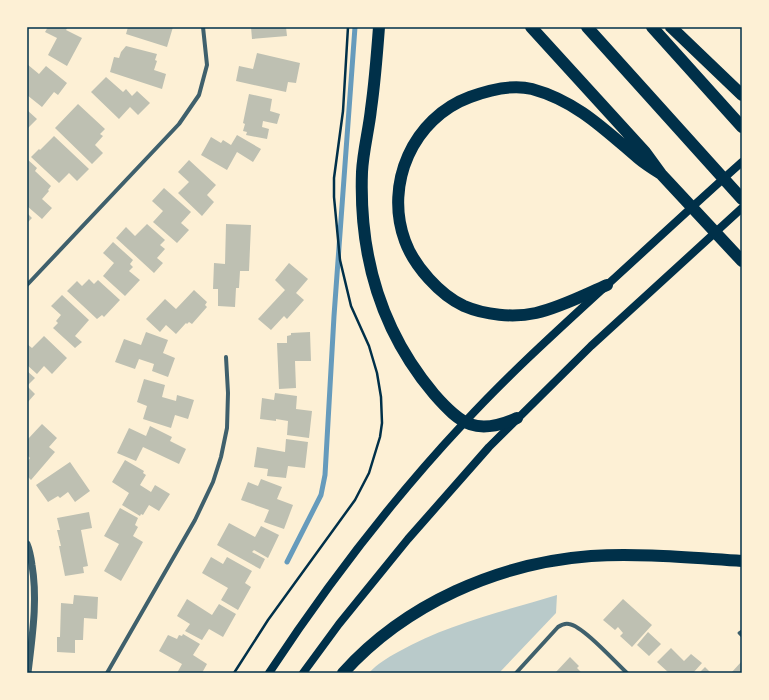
<svg xmlns="http://www.w3.org/2000/svg" width="769" height="700" font-family="'IBM Plex Serif',serif">
<style>
.green{fill:#b9caca}
.lines{fill:none;stroke-linecap:round;stroke-linejoin:round}
.stream{stroke:#669bbc;stroke-width:5}
.building{fill:#bec0b2}
.path{stroke:#003049;stroke-width:2.5}
.service{stroke:#3f606c;stroke-width:3}
.minor{stroke:#3f606c;stroke-width:4}
.tertiary{stroke:#3f606c;stroke-width:7}
.secondary{stroke:#003049;stroke-width:8}
.motorway{stroke:#003049;stroke-width:12}
.neatline{fill:none;stroke:#003049;stroke-width:1.5}
</style>
<rect width="100%" height="100%" fill="#fdf0d5"/>
<path class="green" d="M557,595L556,613L499,673H369C377,664 387,658 398,652C447,624 504,611 557,595Z"/>
<g class="lines">
<path class="stream" d="M287,562L321,495L325,475L334,316L355,27"/>
</g>
<path class="building" d="M48,27H68L66,30L82,38L67,66L48,55L57,38L45,32Z
M128,27H173L167,47L126,34Z
M251,27H286L287,36L252,39Z
M126,46L157,54L155,60L157,61L154,70L166,74L162,89L110,72L114,57L119,58L121,52Z
M257,53L300,63L296,83L288,82L286,92L236,81L239,66L253,69Z
M27,64L39,74L46,66L67,83L58,95L54,92L42,107L27,95Z
M106,77L123,92L126,89L132,96L137,91L150,103L138,115L130,107L119,119L91,92Z
M249,94L272,99L270,111L280,114L277,124L263,121L262,127L269,129L267,139L246,135L247,132L243,131L245,124L243,123Z
M78,104L105,129L100,134L103,136L95,145L103,153L92,164L55,128Z
M27,110L37,119L27,129Z
M237,135L261,149L253,162L237,152L227,170L201,155L211,137L221,143L223,140L231,145Z
M54,136L89,169L77,181L69,173L59,183L31,157L39,149L40,150Z
M27,159L37,168L35,171L51,186L48,190L49,191L42,199L52,208L42,219L27,206Z
M189,160L216,185L207,195L214,202L202,216L178,193L189,182L178,172Z
M164,188L191,212L181,223L189,230L177,243L153,222L163,211L152,201Z
M27,213L32,218L27,223Z
M147,224L165,240L160,245L165,249L157,258L163,263L154,273L116,238L126,227L135,236Z
M226,224L251,225L249,271H240L239,288H236L235,307L218,306V289H213L214,263L225,264Z
M113,242L133,260L130,264L133,267L129,271L140,280L125,296L103,276L114,263L103,253Z
M289,263L308,279L296,293L304,300L287,319L284,316L271,330L258,319L285,290L275,280Z
M89,279L94,284L98,280L120,300L104,317L102,315L97,319L67,291L77,281L82,286Z
M194,290L207,302L205,305L207,307L192,324L189,322L187,324L186,323L176,334L166,325L160,332L146,319L165,299L176,309Z
M62,295L89,320L75,336L82,342L75,348L53,328L58,323L56,321L61,315L51,306Z
M146,332L168,340L163,353L175,358L168,377L152,371L154,364L139,359L135,369L115,362L124,339L141,345Z
M310,332L311,361H295L296,388L279,389L277,343H287V336L291,335V333Z
M44,336L67,358L52,374L44,366L37,374L27,365V344L32,348Z
M27,371L35,378L27,386L35,394L27,403Z
M144,379L165,385L162,397L176,401L177,395L194,400L188,419L175,415L171,428L143,419L147,406L137,402Z
M275,393L297,396L296,409L312,411L309,438L287,435L288,421L276,419V421L260,419L262,398L274,400Z
M42,424L57,438L49,447L55,452L31,480L27,476V462L30,458L27,455V440Z
M150,426L172,437L170,441L186,449L179,464L143,447L136,461L117,453L129,428L146,436Z
M286,439L308,442L305,468L288,466L286,478L267,476L268,469L254,467L257,447L285,452Z
M125,460L144,471L143,473L146,475L140,485L151,492L155,485L170,494L159,511L149,505L143,515L141,514L140,516L122,505L129,493L112,482Z
M70,462L90,491L75,502L68,492L60,498L58,496L48,502L36,485Z
M261,479L282,487L277,499L293,505L284,529L264,522L269,510L241,500L248,482L258,486Z
M120,508L138,518L135,525L138,527L133,536L143,542L121,581L104,571L119,544L104,536Z
M89,512L92,528L81,530L88,566L83,567L84,573L65,576L59,546H61L57,530H60L57,518Z
M229,523L255,537L261,526L279,535L268,558L254,550L252,552L265,559L260,569L217,545Z
M211,557L223,564L227,557L252,571L245,583L251,587L238,610L221,600L228,588L202,573Z
M74,595L98,597L97,619L84,618L83,640H75V653L57,652V637H60L61,603L73,604Z
M187,599L212,615L219,604L236,614L223,637L209,629L202,640L185,631L190,624L177,616Z
M623,599L652,625L632,647L620,636L623,633L618,627L615,630L603,620Z
M648,632L661,644L649,656L637,645Z
M183,634L200,644L193,655L207,664L202,673H177L182,664L159,651L168,635L177,639L179,635L182,636Z
M671,648L684,661L691,654L702,663L693,673H669L657,662Z
M570,657L579,666L577,668L582,673H555Z
M742,661V673H731Z
M705,667L711,673H699Z"/>
<g class="lines">
<path class="path" d="M234,673L268,620L355,500L369,473L380,437L382,423L381,397L377,373L369,346L351,306L340,260L334,197V178L343,111L348,27"/>
<path class="service" d="M742,631L739,633L742,636"/>
<path class="minor" d="M27,285L179,124L199,95L207,65L203,27
M107,673L195,520L213,482L221,457L227,428L228,393L226,357
M516,673L558,627C561,625 565,623 569,624C583,626 616,663 627,673"/>
<path class="tertiary" d="M27,544C30,551 31,558 32,565C38,601 32,637 28,673"/>
<path class="secondary" d="M269,673C327,585 391,501 463,424C508,375 558,330 607,285C652,244 697,202 742,162
M303,673L339,624L408,539L489,447L591,346L742,208"/>
<path class="motorway" d="M379,27C377,54 375,81 371,109C369,129 363,151 362,172C359,255 380,330 434,394C461,425 477,436 517,418
M531,27L645,152L661,174L742,261
M587,27L742,199
M652,27L742,127
M671,27L742,95
M607,285C584,295 561,307 536,313C513,318 485,315 464,306C440,295 414,266 405,241C384,184 413,118 470,97C489,90 512,84 532,89C576,101 604,129 638,158C645,164 653,169 661,174
M343,673C405,604 498,563 591,556C641,553 692,558 742,561"/>
</g>
<rect width="769" height="700" fill="none" stroke="#fdf0d5" stroke-width="56"/>
<rect x="28" y="28" width="713" height="644" class="neatline"/>
</svg>
